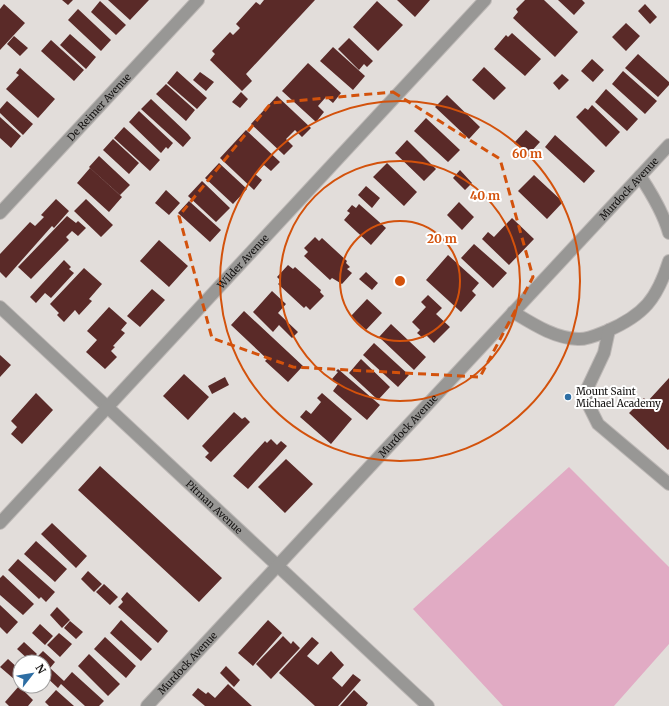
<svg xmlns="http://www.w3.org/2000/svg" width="669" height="706" font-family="Merriweather,serif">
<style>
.green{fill:#e1abc4}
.building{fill:#5a2a28}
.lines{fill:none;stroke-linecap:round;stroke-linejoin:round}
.minor-casing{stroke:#bdb8b6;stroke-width:14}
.minor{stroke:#989795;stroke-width:12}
.marked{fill:none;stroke:#d3520c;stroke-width:3;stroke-dasharray:8 5;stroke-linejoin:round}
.ring{fill:none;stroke:#d3520c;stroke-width:2}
.poi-dot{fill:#2e6ea4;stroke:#fff;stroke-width:1.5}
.labels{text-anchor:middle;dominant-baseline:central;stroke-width:4;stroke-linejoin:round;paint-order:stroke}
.street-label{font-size:10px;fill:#141211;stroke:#fff}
.poi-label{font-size:10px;fill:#141211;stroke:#fff;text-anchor:start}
.centre{fill:#d3520c;stroke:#fff;stroke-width:2}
.ring-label{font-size:12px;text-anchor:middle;font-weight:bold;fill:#d3520c;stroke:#fff;stroke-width:4;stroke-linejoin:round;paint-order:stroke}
</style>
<rect width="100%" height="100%" fill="#e2ddda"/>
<path class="green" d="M569,467L669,567V644L614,706H503L413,609Z"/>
<path class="building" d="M62,0H73L68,5Z
M108,0H149L130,20Z
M264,0H315L246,74L252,81L242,91L210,60L215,54L212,51L230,32L233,35L240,28L236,24L256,2L260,5Z
M397,0H430L415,17Z
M525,0H544L578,32L555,57L513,18L518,12L516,9Z
M558,0H582L585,3L574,15Z
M100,1L126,25L116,35L91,12Z
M377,1L403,25L378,51L353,27Z
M4,4L25,23L0,50V9Z
M645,4L657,17L650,24L638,11Z
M78,9L111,40L101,51L68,20Z
M626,23L640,36L626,51L612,37Z
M512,33L541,59L525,76L494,49L506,35L508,37Z
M70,34L96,57L86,69L60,45Z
M14,36L28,48L20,56L7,44Z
M349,38L373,61L367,67L364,64L359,70L338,49Z
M51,40L84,70L74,81L41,51Z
M333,47L365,76L353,90L320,61Z
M638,54L669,82V85L658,97L625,68Z
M592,59L604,70L593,82L581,71Z
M308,63L341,93L333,103L326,97L318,106L324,112L316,122L282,91Z
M484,67L506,88L494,100L472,80Z
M20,68L55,99L38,118L6,89L19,75L16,73Z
M177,71L207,98L197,109L167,83Z
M623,71L657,101L645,114L612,84Z
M200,72L214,82L206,91L193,80Z
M562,74L569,80L559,90L553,83Z
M166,84L195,110L186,121L156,94Z
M606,89L638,119L627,131L595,102Z
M241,92L248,99L240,108L232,102Z
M447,95L480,127L469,139L435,107Z
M277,96L311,128L302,137L295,130L286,139L293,146L284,155L251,124Z
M151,99L188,134L191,138L183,147L141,109Z
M7,101L33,124L23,135L0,113V109Z
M592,105L620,132L606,147L576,117L585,108L588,110Z
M139,111L173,143L168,149L166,147L161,153L129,122Z
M0,117L21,136L11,148L0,138Z
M426,118L460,150L448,162L414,131Z
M124,127L160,160L150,171L114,138Z
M246,130L280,162L271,171L264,165L255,174L262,180L254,190L220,158Z
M526,130L540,142L528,155L514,143Z
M555,135L595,171L584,183L545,147Z
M113,139L139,163L129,174L103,150Z
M407,140L436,169L424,181L395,153Z
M99,156L130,185L120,195L89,167Z
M219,163L247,189L233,204L205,178Z
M387,163L417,192L404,206L373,177Z
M90,168L122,197L109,212L77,183Z
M460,170L472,183L465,190L453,178Z
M534,175L563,202L547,219L518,191Z
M202,181L230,208L216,222L188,196Z
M366,186L380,198L372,208L358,195Z
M166,190L180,203L169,215L155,203Z
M56,199L69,211L54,228L52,226L6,278L0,272V254L30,222L35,226L44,217L41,215Z
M86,199L113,225L101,237L74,211Z
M189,201L221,230L210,242L178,213Z
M459,202L474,217L462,230L447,215Z
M359,204L386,228L371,245L344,220L350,213L347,211L352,205L356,208Z
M67,216L76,223L78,221L86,228L78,236L72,231L66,237L69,240L31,279L18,267Z
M512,218L534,239L509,265L482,239L488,232L494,237Z
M315,237L319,241L322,238L347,261L346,263L350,267L347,269L352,273L342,284L332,278L330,280L304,256L308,252L304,248Z
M159,240L188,266L169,287L140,261Z
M474,244L507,273L493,288L461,258Z
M448,255L479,283L472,291L476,295L461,312L426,280Z
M64,260L71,267L69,269L74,273L51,298L45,293L36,303L30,297Z
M288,265L293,269L295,267L321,290L320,292L324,296L310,310L306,306L304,308L278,284L281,281L277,277Z
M84,268L102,284L89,299L92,301L79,315L75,310L64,322L57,315L59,313L50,304Z
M366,272L378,283L372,290L359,279Z
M152,289L165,300L140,327L127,316Z
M272,291L286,304L278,313L298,332L292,338L279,325L273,332L253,312Z
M428,295L442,308L436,314L450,327L434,343L426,335L423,338L417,333L420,330L412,322L426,307L421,302Z
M367,299L382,313L366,330L351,316Z
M109,307L127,323L121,330L125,333L113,346L115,347L111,351L117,357L105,369L86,352L97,340L87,331Z
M244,311L303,366L288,382L265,361L267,359L231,325Z
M391,324L426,357L414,370L379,337Z
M374,343L409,375L398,387L363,355Z
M0,355L11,365L0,377Z
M361,359L390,387L378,400L349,373Z
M338,369L380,405L367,420L333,391L338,384L332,379L338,372L336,371Z
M184,374L209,397L188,420L163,396Z
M225,377L229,385L212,394L208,386Z
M669,378V449L668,450L629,413L644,398L647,402Z
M36,393L53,410L22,444L11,434L17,427L11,421Z
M322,393L352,419L331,444L300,417L306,410L311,414L321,402L317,398Z
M234,412L242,419L245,417L250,422L211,462L205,457L209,453L202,446Z
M271,439L277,445L281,441L287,446L248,489L233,476L265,441L267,443Z
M286,459L313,484L285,513L258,487Z
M100,466L222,578L199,602L78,490Z
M52,523L87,556L76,568L41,534Z
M36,541L67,569L55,582L24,554Z
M18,559L55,592L46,602L41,597L39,599L8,570Z
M88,571L102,584L94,592L81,579Z
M3,575L34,604L23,615L0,595V578Z
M104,584L118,597L110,605L96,592Z
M127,592L168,631L158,643L118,607L123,602L121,599Z
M0,605L18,622L7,634L0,627Z
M57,607L70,620L62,628L50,615Z
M121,620L152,649L141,661L110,633Z
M268,620L282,633L253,666L238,653Z
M70,621L83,632L76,639L64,628Z
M40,624L53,636L45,645L32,633Z
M59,633L72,644L60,657L47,645Z
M283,636L291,644L293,641L300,648L271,679L256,664Z
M105,637L136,666L126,678L94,649Z
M312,637L319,643L307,656L318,665L331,651L344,665L332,678L342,687L353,674L361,680L338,706H315L279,673Z
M24,642L37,654L30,661L17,649Z
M43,651L55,662L50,668L64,681L72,672L104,701L99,706H85L61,684L58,688L44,675V662H32Z
M89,654L120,684L108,696L78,666Z
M8,659L20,670L14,679L0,667Z
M226,666L240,680L234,687L220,673Z
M20,675V685L15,680Z
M228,684L252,706H205L192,695L198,688L206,694L208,692L215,698Z
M19,686L33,700L28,706H9L5,702Z
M21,686H34L28,692Z
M56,690L74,706H49L45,702Z
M354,690L368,703L366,706H340Z"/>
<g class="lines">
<defs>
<g id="minor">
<path d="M640,176C652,194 663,212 669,233"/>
<path id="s1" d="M0,213L198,0"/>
<path id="s2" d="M0,307L428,706"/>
<path d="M513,312C533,324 554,338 578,339C587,340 599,334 607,331C644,315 657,299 669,261"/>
<path d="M609,330L604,353L587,389V402L598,424L669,484"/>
<path id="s3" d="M0,523L485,0"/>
<path id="s4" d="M147,706L669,145"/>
</g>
</defs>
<use href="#minor" class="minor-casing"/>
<use href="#minor" class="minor"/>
</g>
<path class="marked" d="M393,92L500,159L533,277L480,377L293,367L212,338L179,216L271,103Z"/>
<g class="ring">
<circle cx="400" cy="281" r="60"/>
<circle cx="400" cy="281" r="120"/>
<circle cx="400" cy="281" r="180"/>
</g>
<circle class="poi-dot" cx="568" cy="397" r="4"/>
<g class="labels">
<g class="street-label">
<text stroke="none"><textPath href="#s1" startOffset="145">De Reimer Avenue</textPath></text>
<text stroke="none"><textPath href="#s4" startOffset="707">Murdock Avenue</textPath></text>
<text stroke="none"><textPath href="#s3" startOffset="357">Wilder Avenue</textPath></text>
<text stroke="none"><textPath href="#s4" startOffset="383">Murdock Avenue</textPath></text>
<text stroke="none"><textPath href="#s2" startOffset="293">Pitman Avenue</textPath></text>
<text stroke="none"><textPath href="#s4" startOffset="59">Murdock Avenue</textPath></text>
</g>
<g class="poi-label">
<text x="576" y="391">Mount Saint<tspan x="576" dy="12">Michael Academy</tspan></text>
</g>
</g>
<circle cx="400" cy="281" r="6" class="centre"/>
<g class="ring-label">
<text x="527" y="158">60 m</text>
<text x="485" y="200">40 m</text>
<text x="442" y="243">20 m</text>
</g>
<g transform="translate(32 674) rotate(59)"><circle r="19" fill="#ffffff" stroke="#a1a0a0"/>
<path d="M0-3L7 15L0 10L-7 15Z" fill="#2e6ea4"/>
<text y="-6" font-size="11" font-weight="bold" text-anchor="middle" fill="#141211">N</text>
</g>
</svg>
